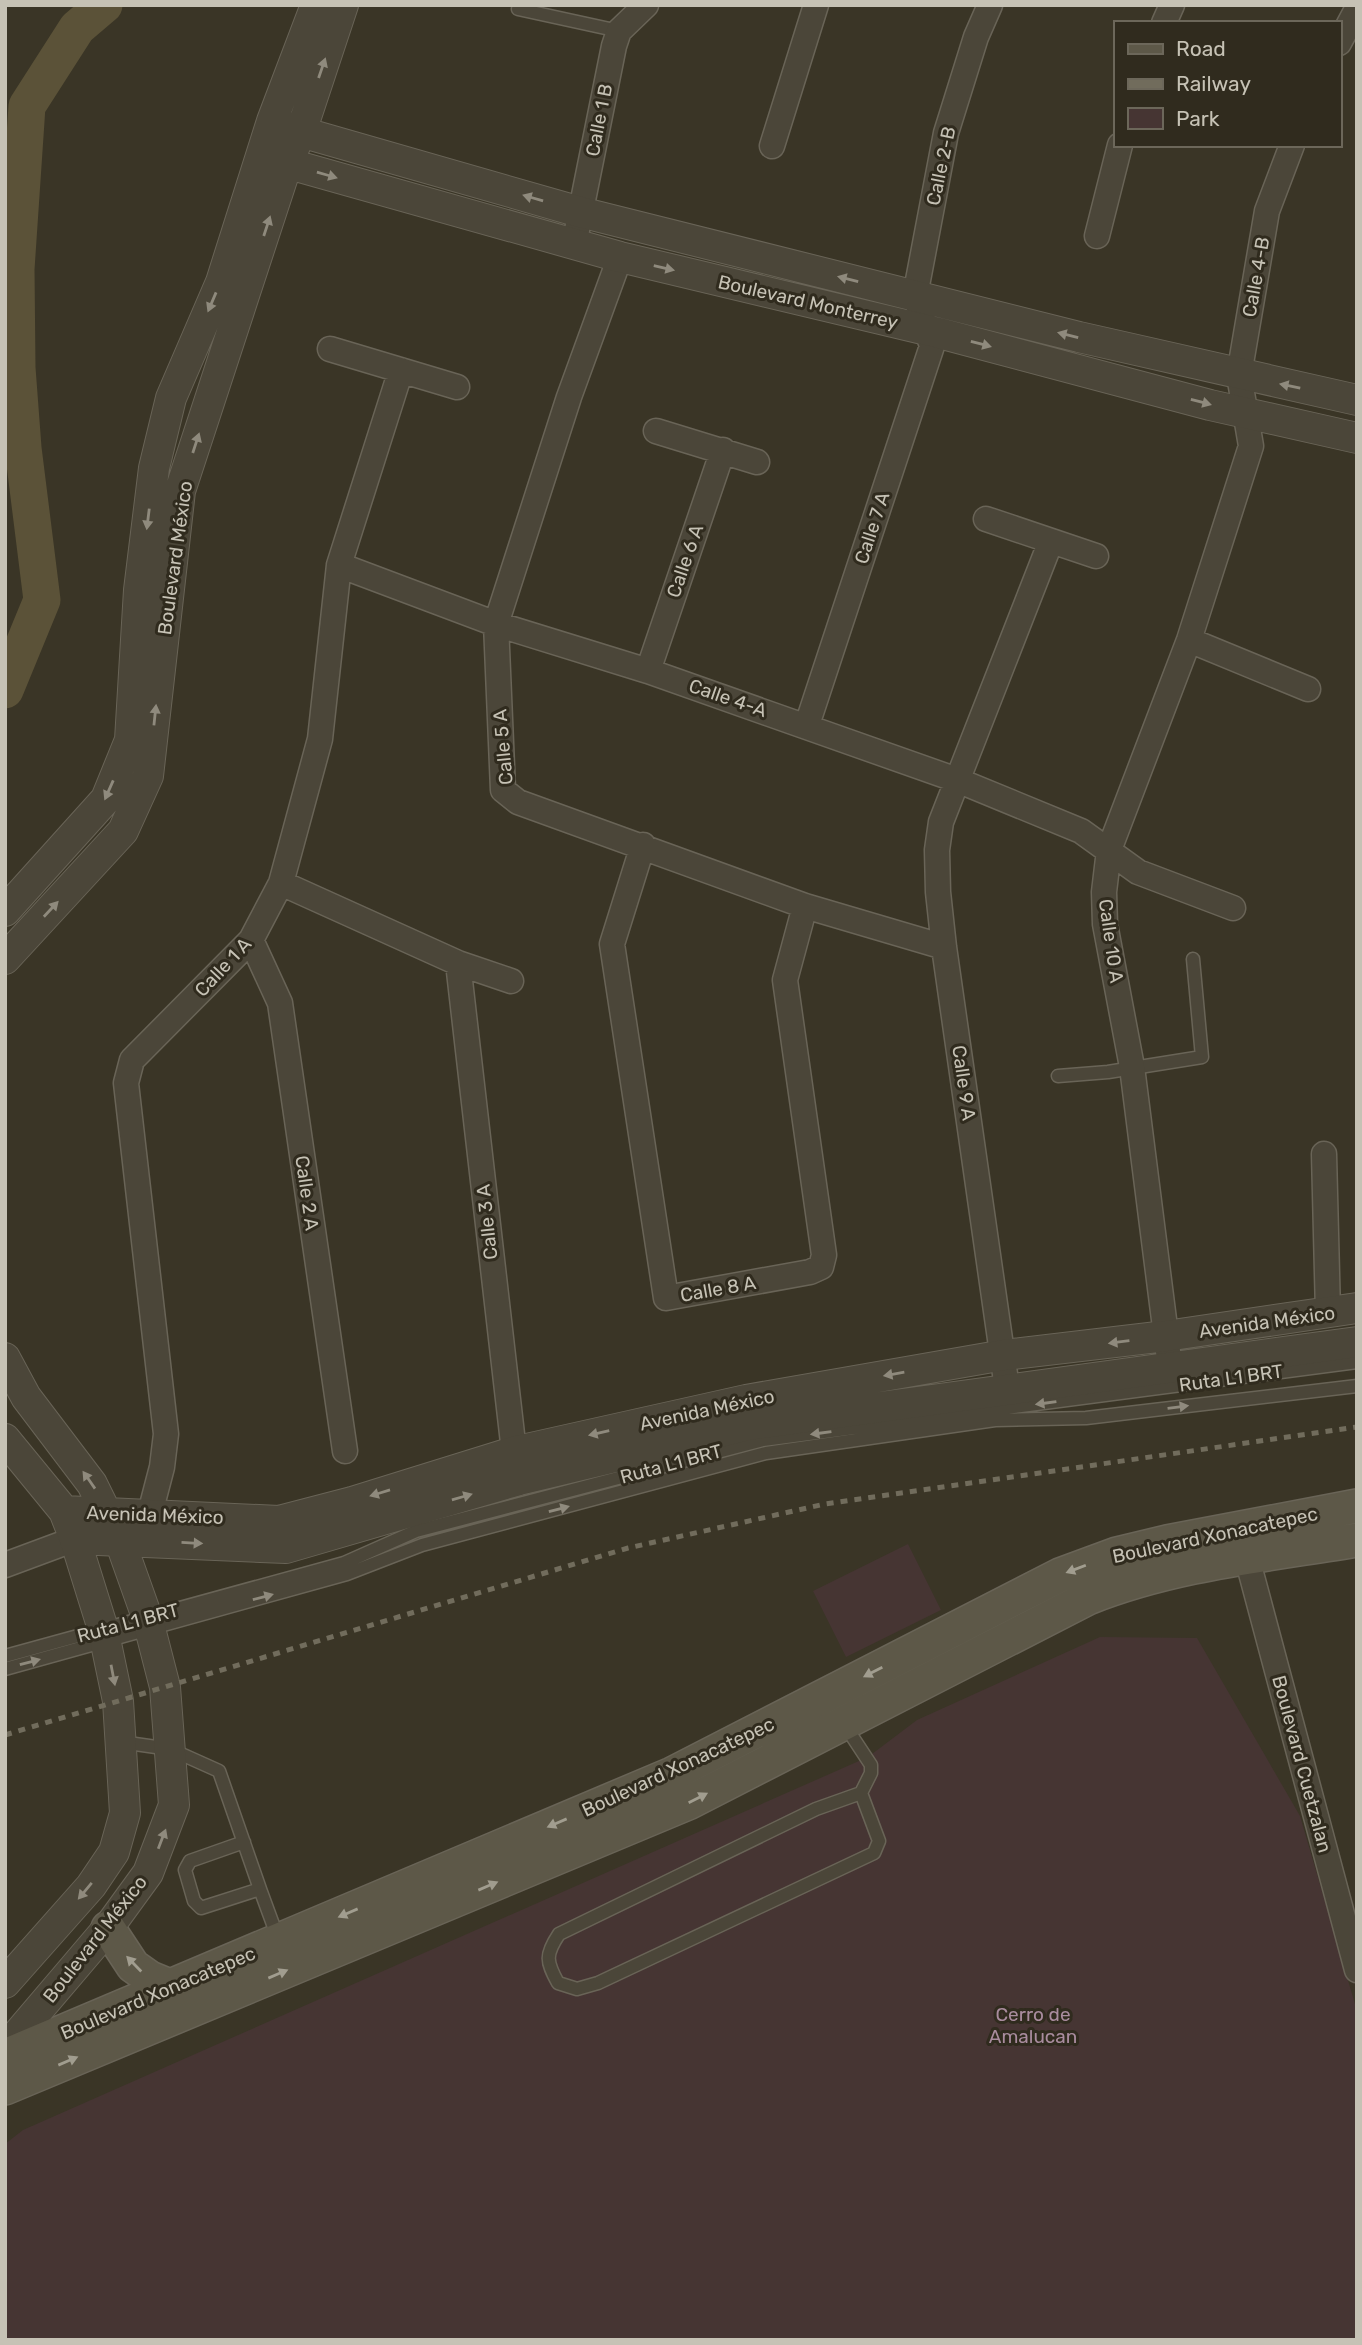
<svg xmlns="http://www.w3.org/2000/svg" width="1362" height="2345" font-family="Rubik,sans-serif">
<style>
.green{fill:#463533}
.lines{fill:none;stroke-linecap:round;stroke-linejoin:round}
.river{stroke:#5b5238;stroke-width:37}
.service-casing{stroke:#696457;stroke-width:15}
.minor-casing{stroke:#696457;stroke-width:27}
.tertiary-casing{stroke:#696457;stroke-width:32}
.secondary-casing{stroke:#696457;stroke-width:36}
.service{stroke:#4b4639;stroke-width:12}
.minor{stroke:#4b4639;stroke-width:24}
.tertiary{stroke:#4b4639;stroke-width:30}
.secondary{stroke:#5d5848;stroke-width:33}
.rail{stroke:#716c5c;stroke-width:5;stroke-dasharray:7 7;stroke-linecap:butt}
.oneway{fill:#8f8a7d}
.oneway2{fill:#a19d8f}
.labels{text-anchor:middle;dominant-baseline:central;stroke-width:6;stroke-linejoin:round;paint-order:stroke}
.street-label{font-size:19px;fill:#c6c2b5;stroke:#302b1e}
.park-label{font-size:19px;fill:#a98c9e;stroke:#302b1e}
</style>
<rect width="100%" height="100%" fill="#3a3526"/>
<path class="green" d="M908,1544L941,1610L846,1657L813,1591Z
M1100,1637L1197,1638L1300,1816L1357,2011V2340H5V2144L23,2130L868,1757L917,1720Z"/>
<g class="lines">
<path class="river" d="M5,690L42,600L23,448L17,368L16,269L27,106L77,28L104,5"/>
<defs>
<path id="service" d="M518,9L619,31
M1058,1076L1108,1072L1202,1057L1193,959
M5,1656L344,1563L416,1531L763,1440L1357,1362
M5,1669L347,1574L422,1545L766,1453L995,1420L1086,1418L1357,1386
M844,1724L871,1765V1773L861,1793L816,1809L559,1934C545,1955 546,1961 558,1983L577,1989L598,1983L874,1853L879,1841L861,1793
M121,1742L170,1749L219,1771L260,1889L201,1908L194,1901L185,1870L190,1861L244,1842
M260,1889L278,1938"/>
<path id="minor" d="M1164,23L1172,5
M1339,43L1357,9
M772,146L816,5
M1097,236L1120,145
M574,245L614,46L619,31L646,5
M620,257L569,397L496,624L503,790L518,802L805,906L944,947
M330,349L457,387
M656,431L757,462
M986,519L1096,556
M339,565L496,624L648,671L957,780L1081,831L1138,872L1233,908
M1189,640L1308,689
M648,671L723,450
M807,725L932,346L915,296L946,133L976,37L990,5
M643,845L612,944L666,1298L810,1272L821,1267L824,1255L785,980L805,906
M281,883L458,963L511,981
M251,940L280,1003L345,1451
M458,963L516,1469
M1324,1154L1328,1313
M1170,1367L1132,1067L1105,924L1104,892L1109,850L1189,640L1251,446L1239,375L1267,211L1292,145
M1007,1388L944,947L938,892L937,850L941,822L1051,541
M149,1532L150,1513L162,1467L166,1434L126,1083L132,1060L251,940L281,883L320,739L339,565L401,370
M1247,1558L1357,1970
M5,1565L75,1539"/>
<path id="tertiary" d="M272,121L301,132L580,212L1079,337L1357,400
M261,156L620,257L939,333L1210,405L1357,438
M5,911L106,799L130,740L139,590L154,468L171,398L221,282L272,121L316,5
M5,959L123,831L148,776L180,491L287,164L301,132L343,5
M5,1358L26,1397L92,1484L120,1541L147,1617L165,1687L174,1805L148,1873L108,1928L5,2049
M5,1439L64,1511L75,1539L103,1629L118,1701L125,1813L114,1852L91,1886L5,1983
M64,1511L279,1521L352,1502L513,1452L746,1400L1004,1355L1166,1336L1357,1308
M75,1539L286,1548L519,1480L749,1425L1357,1342"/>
<path id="secondary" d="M108,1928L133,1966L150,1978L172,1987
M5,2056L672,1774L1060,1575L1117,1554L1167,1542L1357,1506
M5,2088L688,1803L1088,1598C1173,1564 1267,1555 1357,1540"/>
</defs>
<use href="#service" class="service-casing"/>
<use href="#minor" class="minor-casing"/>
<use href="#tertiary" class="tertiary-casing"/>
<use href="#secondary" class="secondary-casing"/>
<use href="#service" class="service"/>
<use href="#minor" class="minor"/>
<use href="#tertiary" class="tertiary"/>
<use href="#secondary" class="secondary"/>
<path class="rail" d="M5,1735L628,1548L825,1504L1357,1427"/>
</g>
<defs><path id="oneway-solid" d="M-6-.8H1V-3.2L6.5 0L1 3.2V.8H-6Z" transform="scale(1.75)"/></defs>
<g class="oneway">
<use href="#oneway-solid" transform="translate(322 68) rotate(-71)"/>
<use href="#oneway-solid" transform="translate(327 175) rotate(16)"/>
<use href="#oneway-solid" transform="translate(533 198) rotate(-164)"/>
<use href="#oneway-solid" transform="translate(267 226) rotate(-72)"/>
<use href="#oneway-solid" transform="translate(664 268) rotate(13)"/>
<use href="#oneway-solid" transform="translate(848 279) rotate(-166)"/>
<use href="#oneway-solid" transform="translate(212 302) rotate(113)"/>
<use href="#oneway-solid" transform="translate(1068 335) rotate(-166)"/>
<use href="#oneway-solid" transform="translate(981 344) rotate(15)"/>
<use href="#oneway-solid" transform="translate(1290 386) rotate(-168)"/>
<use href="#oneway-solid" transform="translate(1201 402) rotate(15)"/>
<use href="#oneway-solid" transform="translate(196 443) rotate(-72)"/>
<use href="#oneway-solid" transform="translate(148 519) rotate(97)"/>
<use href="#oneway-solid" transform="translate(155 715) rotate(-84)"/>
<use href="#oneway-solid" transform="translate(109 790) rotate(114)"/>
<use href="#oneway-solid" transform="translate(51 909) rotate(-47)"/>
<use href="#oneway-solid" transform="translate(1119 1342) rotate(173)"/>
<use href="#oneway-solid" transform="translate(894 1374) rotate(170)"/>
<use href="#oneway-solid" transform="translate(1046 1403) rotate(172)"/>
<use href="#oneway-solid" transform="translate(1178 1407) rotate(-7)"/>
<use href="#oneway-solid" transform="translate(599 1433) rotate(167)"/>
<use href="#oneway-solid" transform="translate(821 1433) rotate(172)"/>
<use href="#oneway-solid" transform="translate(89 1480) rotate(-125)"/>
<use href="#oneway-solid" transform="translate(380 1493) rotate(163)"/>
<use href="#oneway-solid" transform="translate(462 1497) rotate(-16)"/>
<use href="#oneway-solid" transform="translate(559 1509) rotate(-15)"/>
<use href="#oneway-solid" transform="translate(192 1543) rotate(3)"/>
<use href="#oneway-solid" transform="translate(263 1597) rotate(-15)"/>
<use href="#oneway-solid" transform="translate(30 1662) rotate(-15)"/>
<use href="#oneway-solid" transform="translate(113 1675) rotate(79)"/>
<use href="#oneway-solid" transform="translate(162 1839) rotate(-69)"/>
<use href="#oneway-solid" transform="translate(85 1891) rotate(130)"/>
</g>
<g class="oneway2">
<use href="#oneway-solid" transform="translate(1076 1569) rotate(159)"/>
<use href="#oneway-solid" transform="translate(873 1672) rotate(153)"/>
<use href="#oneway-solid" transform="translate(698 1798) rotate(-27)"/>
<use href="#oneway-solid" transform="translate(557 1823) rotate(157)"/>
<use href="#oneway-solid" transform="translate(488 1886) rotate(-23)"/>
<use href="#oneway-solid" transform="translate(348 1913) rotate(157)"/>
<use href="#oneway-solid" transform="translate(134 1964) rotate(-134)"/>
<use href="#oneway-solid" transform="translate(278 1974) rotate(-23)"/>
<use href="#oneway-solid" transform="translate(68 2061) rotate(-23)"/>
</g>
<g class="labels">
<g class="street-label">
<text transform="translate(599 120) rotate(-79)">Calle 1 B</text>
<text transform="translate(941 166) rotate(-78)">Calle 2-B</text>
<text transform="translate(1256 277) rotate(-80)">Calle 4-B</text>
<text transform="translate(808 302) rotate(13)">Boulevard Monterrey</text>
<text transform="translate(872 528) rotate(-72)">Calle 7 A</text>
<text transform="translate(175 558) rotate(-82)">Boulevard México</text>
<text transform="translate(685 561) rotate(-71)">Calle 6 A</text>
<text transform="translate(728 698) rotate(19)">Calle 4-A</text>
<text transform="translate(503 747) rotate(-95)">Calle 5 A</text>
<text transform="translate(1111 941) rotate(82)">Calle 10 A</text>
<text transform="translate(223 967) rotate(-47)">Calle 1 A</text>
<text transform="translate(964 1083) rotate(82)">Calle 9 A</text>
<text transform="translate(307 1193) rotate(82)">Calle 2 A</text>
<text transform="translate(487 1222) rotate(-96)">Calle 3 A</text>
<text transform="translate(718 1289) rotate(-10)">Calle 8 A</text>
<text transform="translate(1267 1322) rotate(-8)">Avenida México</text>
<text transform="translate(1231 1378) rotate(-8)">Ruta L1 BRT</text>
<text transform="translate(707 1410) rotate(-12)">Avenida México</text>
<text transform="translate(671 1464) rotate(-15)">Ruta L1 BRT</text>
<text transform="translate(155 1515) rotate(2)">Avenida México</text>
<text transform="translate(1215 1535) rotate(-12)">Boulevard Xonacatepec</text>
<text transform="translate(128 1623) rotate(-15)">Ruta L1 BRT</text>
<text transform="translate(1302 1764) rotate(75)">Boulevard Cuetzalan</text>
<text transform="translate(678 1767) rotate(-25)">Boulevard Xonacatepec</text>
<text transform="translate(95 1939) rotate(-52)">Boulevard México</text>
<text transform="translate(158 1993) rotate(-23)">Boulevard Xonacatepec</text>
</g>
<g class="park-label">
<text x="1033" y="2014">Cerro de<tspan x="1033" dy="22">Amalucan</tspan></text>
</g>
</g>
<rect width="1362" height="2345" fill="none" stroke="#c6c2b5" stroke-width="14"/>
<rect x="1114" y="21" width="228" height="126" fill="#302b1e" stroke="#6c675a" stroke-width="2"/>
<rect x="1128" y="44" width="35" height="10" fill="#5d5848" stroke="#6c675a" stroke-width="2"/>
<text x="1176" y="56" font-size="21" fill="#c6c2b5">Road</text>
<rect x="1128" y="79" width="35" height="10" fill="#716c5c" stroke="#6c675a" stroke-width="2"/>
<text x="1176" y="91" font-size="21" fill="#c6c2b5">Railway</text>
<rect x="1128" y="108" width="35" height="21" fill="#463533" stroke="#6c675a" stroke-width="2"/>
<text x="1176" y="126" font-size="21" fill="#c6c2b5">Park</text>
</svg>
